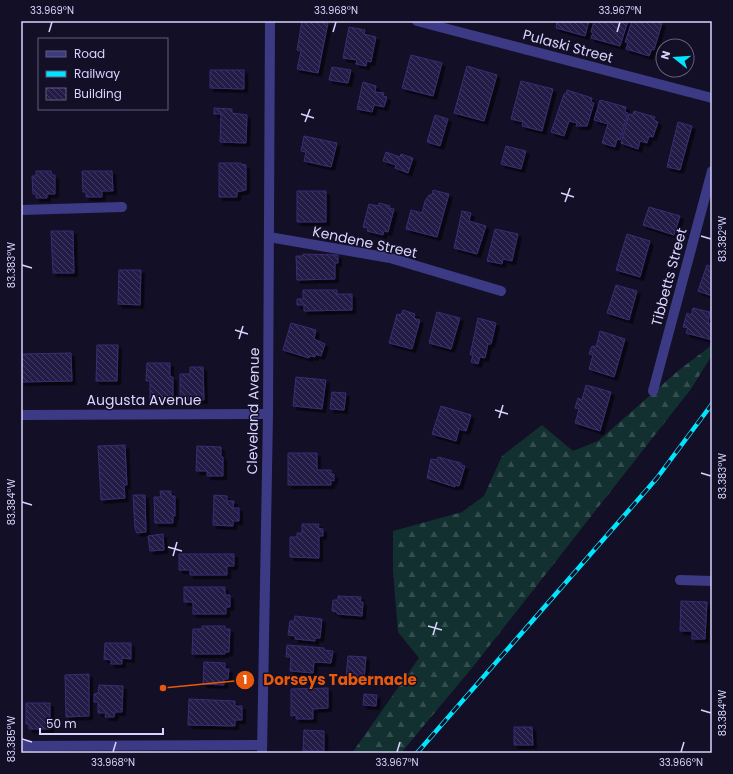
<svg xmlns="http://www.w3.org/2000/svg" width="733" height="774" font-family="Poppins,sans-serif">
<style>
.forest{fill:url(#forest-firs)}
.building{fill:url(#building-back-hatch);stroke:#3b2d73;filter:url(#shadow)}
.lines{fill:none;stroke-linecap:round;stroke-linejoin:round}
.minor{stroke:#3d3a85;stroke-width:10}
.rail-casing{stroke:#00e5ff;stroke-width:4.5}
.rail{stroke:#130f26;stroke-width:3;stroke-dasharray:9;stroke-linecap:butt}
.ticks{fill:none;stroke:#d9d4ff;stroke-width:1.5}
.labels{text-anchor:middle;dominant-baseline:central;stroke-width:3;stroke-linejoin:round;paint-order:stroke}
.street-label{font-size:14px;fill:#d9d4ff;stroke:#130f26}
.leader{fill:none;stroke:#e8590c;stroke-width:1.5}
.callout-dot{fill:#e8590c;stroke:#130f26;stroke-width:1.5}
.mark-label{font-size:12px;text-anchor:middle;font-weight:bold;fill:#fff}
.callout-label{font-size:15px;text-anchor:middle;font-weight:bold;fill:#e8590c;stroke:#130f26;stroke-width:3;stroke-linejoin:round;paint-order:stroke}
.neatline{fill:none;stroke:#d9d4ff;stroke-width:1.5}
.ticks-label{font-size:10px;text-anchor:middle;fill:#d9d4ff}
</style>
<defs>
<pattern id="forest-firs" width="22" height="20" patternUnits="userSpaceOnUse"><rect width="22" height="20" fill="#12302f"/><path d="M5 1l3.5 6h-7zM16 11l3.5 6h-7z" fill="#344d4e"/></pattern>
<pattern id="building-back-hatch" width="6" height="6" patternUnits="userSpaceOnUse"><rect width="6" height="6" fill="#241b47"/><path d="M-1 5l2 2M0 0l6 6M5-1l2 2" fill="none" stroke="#433b63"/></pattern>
<filter id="shadow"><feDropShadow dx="3.5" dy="3.5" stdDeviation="0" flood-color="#0009"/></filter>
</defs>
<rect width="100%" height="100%" fill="#130f26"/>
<path class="forest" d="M712,345V355L691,389L472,668L401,753H352L419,658L398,632L393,571V531L462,512L484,496L502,456L542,425L573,451L598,441L679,370Z"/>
<path class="building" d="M302,21L328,23L318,73L297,69L301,51L297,50Z
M557,21H589L585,36L556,28Z
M594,21H628L620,46L591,38L593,33L591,32Z
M632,21H656L662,23L654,50L652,49L649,56L626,49L628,43L625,42Z
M349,27L365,30L364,34L376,37L371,62L367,61L366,66L356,64L357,60L343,58Z
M411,55L442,63L433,96L402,88Z
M467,66L497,75L484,121L454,113Z
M332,67L351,70L348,83L329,80Z
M210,70H244V89L210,88Z
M521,81L553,89L542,131L522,126L523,122L511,119Z
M363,82L376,86L375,92L384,93L383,96L387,97L384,107L374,105L372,112L357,109Z
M567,90L592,98L591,102L594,103L587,126H576L577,123L569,121L564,136L551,132L564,94H566Z
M600,100L626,107L625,112L628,113L620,140L617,139L615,147L602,143L608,124L594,120Z
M214,108L232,109V113L247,115L246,143L220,142L221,114H214Z
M634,111L655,117L654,120L658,122L653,137L649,136L647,143L640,141L638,149L621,143L629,114L633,115Z
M435,115L448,119L440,146L427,142Z
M678,122L692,126L680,170L667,167Z
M304,136L337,143L331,167L304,161L306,152L301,151Z
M506,146L526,151L521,169L501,164Z
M386,152L400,157L401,154L413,158L408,173L395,168L396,165L383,161Z
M219,163H241V164L246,165V190L237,192V197H219Z
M36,171H51L52,175H55V194H47V198H36V194H33L32,176H36Z
M82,171H112L113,191H102V197H86V192H83Z
M433,190L449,194L437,237L406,229L411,210L422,213L425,201L429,195H432Z
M297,191H326V222H297Z
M379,203L390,206L389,208L394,209L388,232L384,231L383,235L367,231L368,228L363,227L369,204L378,206Z
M649,207L680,216L674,235L643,225Z
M462,211L471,213L469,221L486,226L477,254L454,248Z
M495,229L518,234L512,261L503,259L502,264L487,261Z
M51,231H73L74,273H53Z
M627,234L650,241L640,277L616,270Z
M303,254L338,255V263H335V279L297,280L296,256H303Z
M707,265L712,267V296L698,291Z
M119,270H141L140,305L118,304Z
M616,285L637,291L629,320L607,313Z
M303,290H337V294H352V310L304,311V305H297V299H303Z
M693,308L710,312L708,323L712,324V340L686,333L688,328L683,327L687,313L691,315Z
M403,310L415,314L414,318L420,320L412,349L389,343L397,314L401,315Z
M437,312L460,318L451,349L429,343Z
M478,318L496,323L491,344H488L485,358L480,357L478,364L471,362L473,355H470Z
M291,323L316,330L314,339L325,344L321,356L315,354V357L310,356L309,358L283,350Z
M600,331L625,339L614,377L589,369L593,355L589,354L592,346L596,347Z
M97,345H118L117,381H96Z
M71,353L72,381L21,382V354Z
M147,363H170V377H173V401H150V381H146Z
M190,367H203L204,400H180V374H190Z
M296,377L326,380L322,409L293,406Z
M586,385L611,392L600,431L575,423L579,409L575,408L578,398L582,400Z
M332,392L346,393L344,410L330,409Z
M441,406L471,415L466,431L459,429L456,441L432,434Z
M125,445L127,485H124L125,498L101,500L98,446Z
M197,446L221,447V457H223V476H207V471H196Z
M288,453H317V470H331V474H334V481L331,480V485H288Z
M438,457L461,463V465L465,466L459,486L455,485V487L427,478L431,459L437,460Z
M160,491H171V496H175V516H173V523H155L154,497H161Z
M133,495H145L146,532L137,533L135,529Z
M214,495L227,496V501H234L233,508H239V521H233V526L213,525Z
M302,524H319L318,528L323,529V536H319V558L290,557V537H297V533H302Z
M163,534L164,550L150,551L148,536Z
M179,554H234V566H227V575H190V570H179Z
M184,587H225V595H230V607H226V614H193V602H184Z
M338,596L361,597L360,602H363L362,616L337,614V612L332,611L333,600H338Z
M681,601L707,602L705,639H692V631H680Z
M295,616L322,619L320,638H315V641L295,639V636L288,635L290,621H294Z
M202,626H225V629H230L229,652H225V654H192L193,629H202Z
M105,643H131V659L122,658V664H111V660L104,659Z
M287,645L324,648V650L333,651L331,663L314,662L313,673L290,671L291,657H286Z
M348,656L366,657L364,679L346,678Z
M204,662L225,663V669H229L228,679H224V685L203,684Z
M89,674V716L66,717L65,675Z
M99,685L123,686L122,712H115L114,717H105L106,713H98V702H94V694L98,693Z
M328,688V708L313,709V719H296V715L291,716V689Z
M364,694L377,695L376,706L363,705Z
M189,699L235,701V706H242V720H235V726L188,725Z
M26,703H50V729H29V724H26Z
M514,727H532L533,745H514Z
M304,730L324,731V751H303Z"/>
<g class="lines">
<path class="minor" d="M417,21L712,98
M21,210L122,207
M269,237L390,258L501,291
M653,391L712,171
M21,415L268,414
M680,580L712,581
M21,746L262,745
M262,753L268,414L270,21"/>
<defs>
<path id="rail" d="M417,753L657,478L712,404"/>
</defs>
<use href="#rail" class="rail-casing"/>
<use href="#rail" class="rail"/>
</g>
<path class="ticks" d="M49,32L52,22M333,32L336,22M617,32L620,22M301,114L314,118M305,122L310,109M561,193L574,197M565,202L570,188M701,236L711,239M22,265L32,268M235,330L248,334M239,339L243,326M495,410L508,414M499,418L503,405M701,473L711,476M22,502L32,505M168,547L182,551M173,556L177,542M428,626L442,630M433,635L437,622M701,710L711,713M22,739L32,742M113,752L116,742M397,752L400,742M681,752L684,742"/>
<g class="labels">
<g class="street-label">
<text transform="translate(568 46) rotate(15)">Pulaski Street</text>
<text transform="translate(365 242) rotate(12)">Kendene Street</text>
<text transform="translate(669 277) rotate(-75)">Tibbetts Street</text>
<text x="144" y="400">Augusta Avenue</text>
<text transform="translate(253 411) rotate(-89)">Cleveland Avenue</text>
</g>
</g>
<path class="leader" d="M163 688L245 680"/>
<g class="callout-dot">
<circle cx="163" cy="688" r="4"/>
<circle cx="245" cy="680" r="10"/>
</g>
<g class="mark-label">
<text x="245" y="684">1</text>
</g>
<g class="callout-label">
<text x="340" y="685">Dorseys Tabernacle</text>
</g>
<rect width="733" height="774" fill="none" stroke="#130f26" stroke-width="44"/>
<rect x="38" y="38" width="130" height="72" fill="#130f26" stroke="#625e7d"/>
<rect x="46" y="51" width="20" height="6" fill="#3d3a85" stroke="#625e7d"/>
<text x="74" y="58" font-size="12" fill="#d9d4ff">Road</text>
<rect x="46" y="71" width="20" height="6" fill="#00e5ff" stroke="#625e7d"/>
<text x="74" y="78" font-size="12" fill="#d9d4ff">Railway</text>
<rect x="46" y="88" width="20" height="12" fill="url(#building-back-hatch)" stroke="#625e7d"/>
<text x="74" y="98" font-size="12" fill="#d9d4ff">Building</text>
<g transform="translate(675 58) rotate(287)"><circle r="19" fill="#130f26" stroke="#625e7d"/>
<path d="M0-3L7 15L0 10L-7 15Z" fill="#00e5ff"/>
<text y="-6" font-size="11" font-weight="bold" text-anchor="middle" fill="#d9d4ff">N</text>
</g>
<path d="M40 728v6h123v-6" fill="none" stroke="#d9d4ff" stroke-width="2"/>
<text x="46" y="728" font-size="12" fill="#d9d4ff" stroke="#130f26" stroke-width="3" paint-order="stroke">50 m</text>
<rect x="22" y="22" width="689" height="730" class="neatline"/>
<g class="ticks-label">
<text x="52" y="14">33.969°N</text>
<text x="336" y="14">33.968°N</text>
<text x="620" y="14">33.967°N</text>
<text transform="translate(722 239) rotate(-90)" y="4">83.382°W</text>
<text transform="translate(11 265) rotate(-90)" y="4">83.383°W</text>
<text transform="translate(722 476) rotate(-90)" y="4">83.383°W</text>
<text transform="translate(11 502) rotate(-90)" y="4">83.384°W</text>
<text transform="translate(722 713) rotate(-90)" y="4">83.384°W</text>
<text transform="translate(11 739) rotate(-90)" y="4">83.385°W</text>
<text x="113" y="766">33.968°N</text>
<text x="397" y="766">33.967°N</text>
<text x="681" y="766">33.966°N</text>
</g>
</svg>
